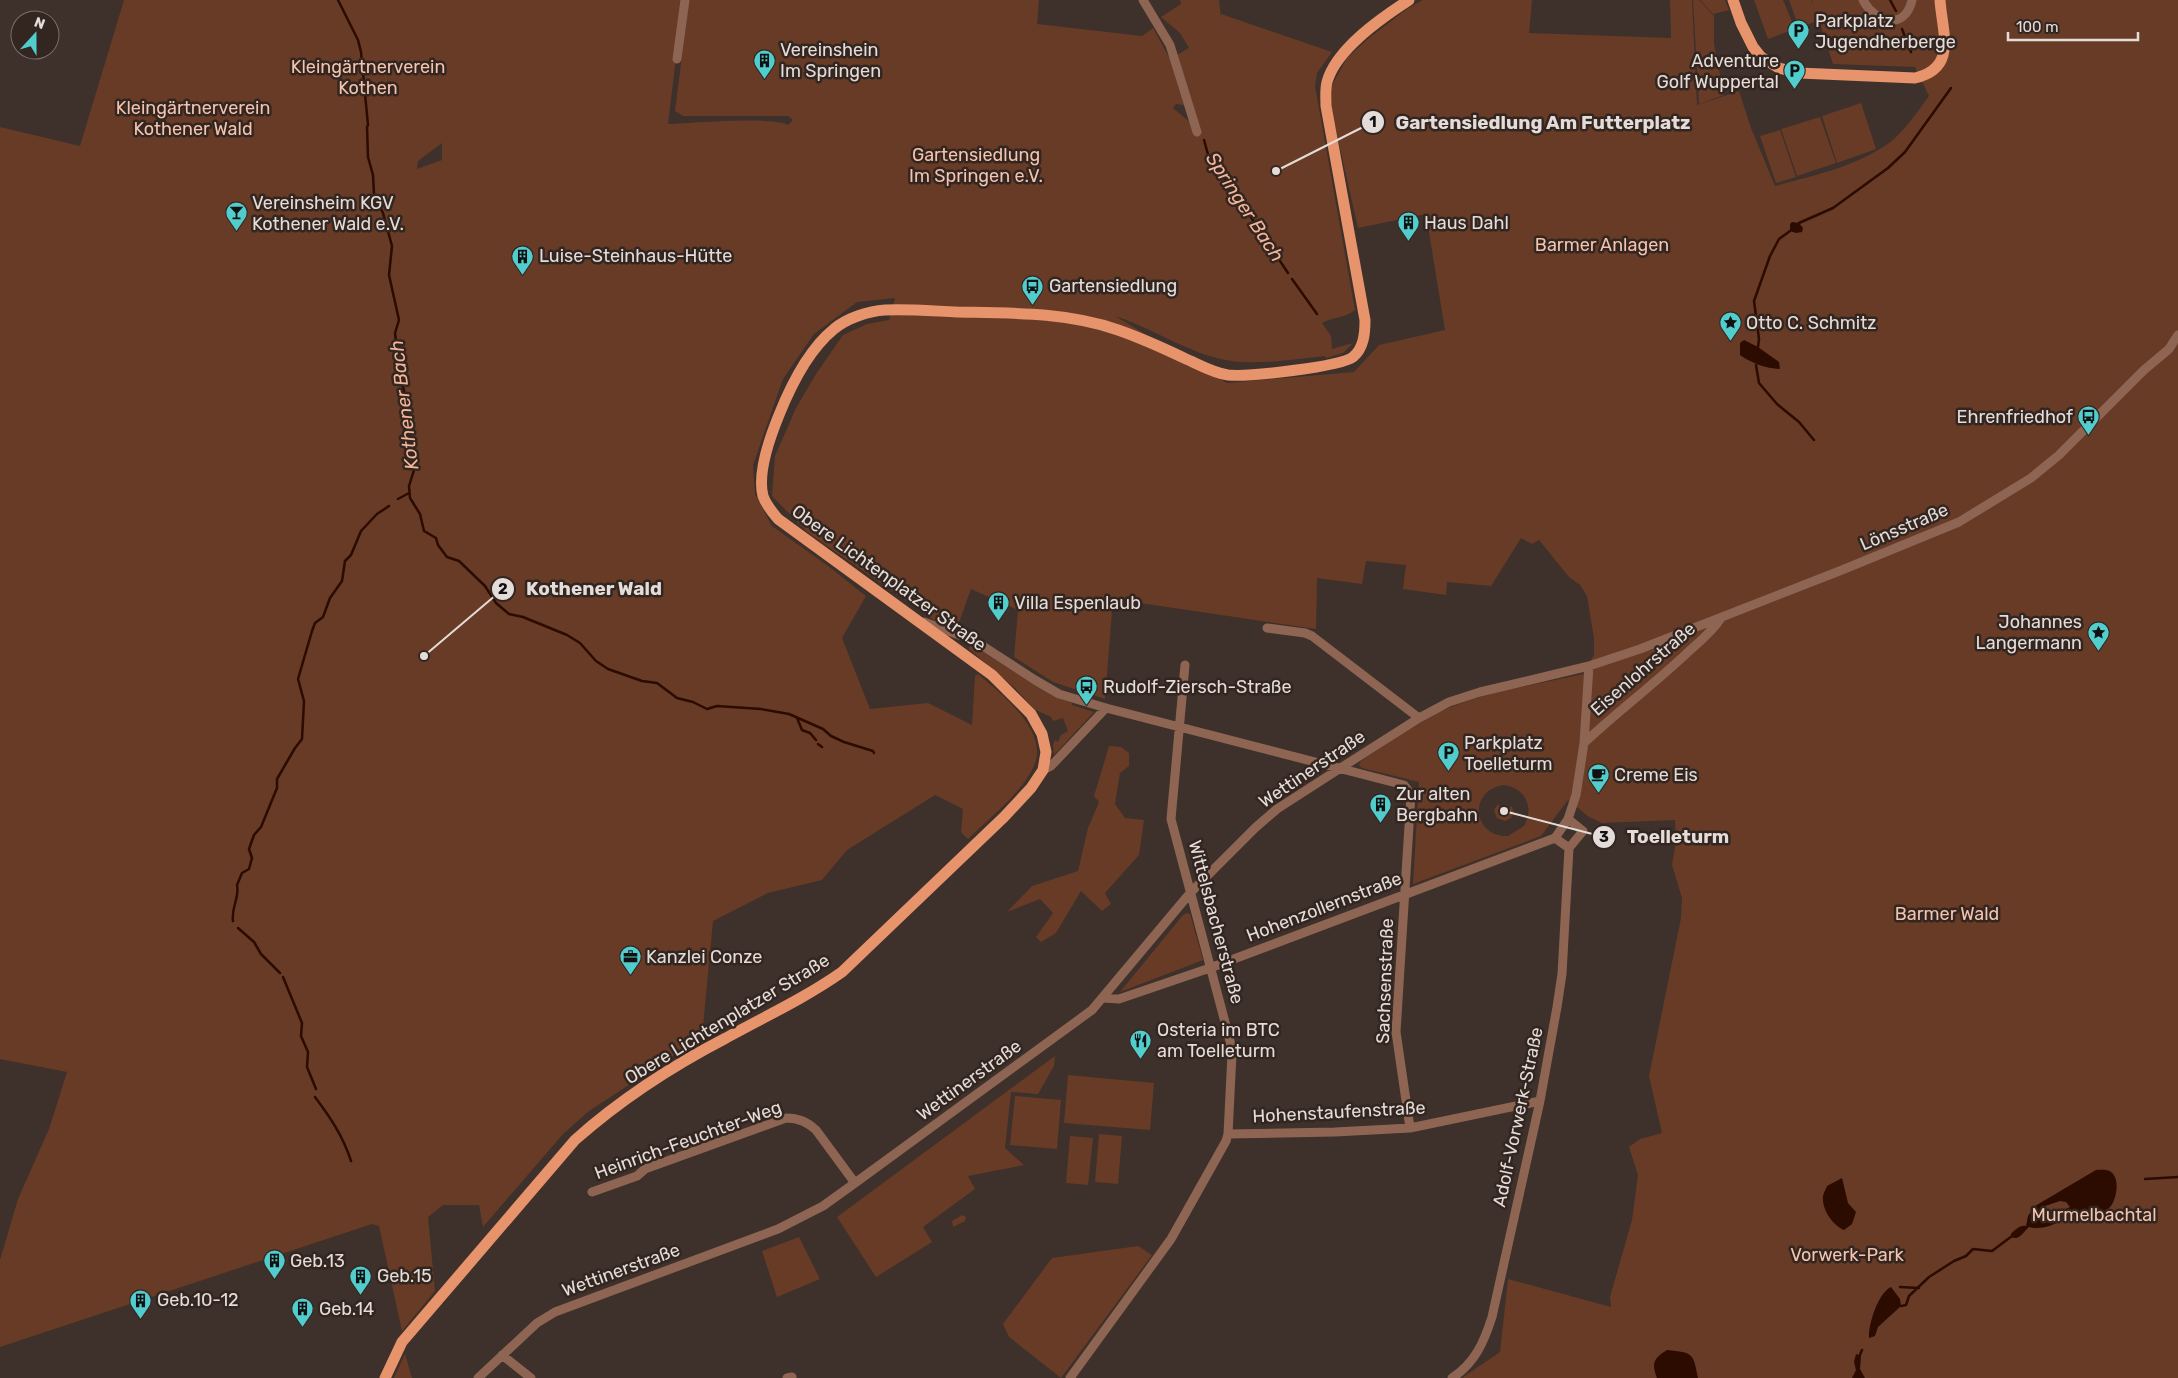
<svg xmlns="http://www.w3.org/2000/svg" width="2178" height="1378" font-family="Rubik,sans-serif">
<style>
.green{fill:#683b26;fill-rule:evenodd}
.water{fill:#2c0b00;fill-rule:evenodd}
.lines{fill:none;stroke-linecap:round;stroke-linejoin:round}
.stream{stroke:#2c0b00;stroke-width:2.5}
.minor{stroke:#8e6552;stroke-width:9}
.major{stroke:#e7936c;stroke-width:11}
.labels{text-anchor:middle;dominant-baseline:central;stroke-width:5;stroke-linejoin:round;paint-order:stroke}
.poi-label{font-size:18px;fill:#e4dcd8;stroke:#332621;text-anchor:start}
.park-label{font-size:18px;fill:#f4c3ad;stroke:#332621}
.street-label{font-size:18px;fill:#e4dcd8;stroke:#332621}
.water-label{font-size:19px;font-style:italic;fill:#f5b598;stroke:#332621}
.leader{fill:none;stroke:#e4dcd8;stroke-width:2}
.callout-dot{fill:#e4dcd8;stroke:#332621;stroke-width:2}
.mark-label{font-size:15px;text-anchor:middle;font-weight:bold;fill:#111}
.callout-label{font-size:19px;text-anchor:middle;font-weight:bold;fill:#e4dcd8;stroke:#332621;stroke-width:5;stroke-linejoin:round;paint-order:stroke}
</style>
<rect width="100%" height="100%" fill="#3e302a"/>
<path class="green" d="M124,0H683L668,124C693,123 769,116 788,125L793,120L788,116H683L675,111L689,0H1039L1037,24L1142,36L1153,28L1170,59L1184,105L1176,104L1173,108L1197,128L1177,55L1189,48L1180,33L1161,17L1181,4L1180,0H1219L1221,17V14L1332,52L1317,73L1315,86L1355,310C1346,318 1333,317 1322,323L1331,336L1332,349L1353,343L1343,353L1326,358L1325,356C1296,359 1254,366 1226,360C1190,354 1150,327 1115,316L1227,383L1354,372L1379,345L1445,330L1426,214L1358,228L1331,108V87L1347,58L1369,38L1407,9L1423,0H1532L1529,33L1671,38L1670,0H1692L1697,105L1739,91L1751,128L1775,186C1815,175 1855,167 1889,143C1905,131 1917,112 1929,96L1915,67L1833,64L1819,20L1799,28L1789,0H1811L1813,4L1812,0H2178V1378H1462L1500,1352L1508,1279L1611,1307L1610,1297L1632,1220L1638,1175L1629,1147L1640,1139L1662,1133L1649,1076L1681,918L1682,898L1672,865L1676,841L1675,820L1602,823L1589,817L1568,800L1541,836L1413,884L1419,782L1362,768L1359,765L1361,761C1386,745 1411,725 1439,712C1483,692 1535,685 1583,674L1594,655V638L1587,596L1580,585L1569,577L1539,540L1532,544L1521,538L1491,586L1447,582L1446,595L1403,589L1406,565L1366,561L1362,584L1317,578L1316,629L1113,599L1105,699L1053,682L1014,657L1018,610L971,589L957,628L934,620L807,532L772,496L775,456L796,408L816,374L843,335L867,324L889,320L895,298L857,302L814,334L783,379L753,465L755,494L772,526L828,566L866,596L842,638L870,709L928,703L972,725L975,676L978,674C1000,693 1050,731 1034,766C1022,793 989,818 968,839L961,832L963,809L935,795L847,850L822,880L768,893L713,921L702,1037L589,1111L563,1134L483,1227L479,1205H443L428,1217L435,1291L402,1331L379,1226L372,1224L0,1347V1260L18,1199L49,1129L67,1072L0,1059V127L80,146ZM442,143V160L417,169L418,161ZM1504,785C1525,788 1535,807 1524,826L1508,836C1472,837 1468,790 1504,785Z
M1693,0H1699L1714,16V44L1724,95L1699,104Z
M1700,0H1725L1729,10L1713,14Z
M1754,0H1783L1795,29L1768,39Z
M1861,103L1876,149L1837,163L1822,116Z
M1820,117L1836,163L1797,176L1781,129Z
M1780,130L1796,177L1776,183L1760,136Z
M970,644L1057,698L1072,703V705L1094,712L1054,755L1053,745L1055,740L1058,742L1061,735L1068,731L1063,718L1053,721L1051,717L1034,709L1015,688L969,649Z
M1109,746L1121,747L1129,753V766L1120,773L1115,804L1125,818L1144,820L1139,855L1105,893L1111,904L1102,911L1081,891L1056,933L1041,942L1036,937L1053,913L1040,899L1007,912L1032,886L1078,871L1088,828L1099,802L1094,796Z
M1498,804L1500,807L1498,811L1499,815L1504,817L1508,815L1509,808L1512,806L1513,812L1511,818L1505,821L1497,818L1494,810Z
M1187,913L1190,914L1203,960L1120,992L1183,915Z
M1055,1056L1054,1066L1038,1094L1011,1092L1005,1148L1024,1165L968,1176L975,1189L923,1227L932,1242L876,1277L837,1217Z
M1068,1075L1154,1083L1150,1130L1064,1123Z
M1015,1096L1061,1100L1057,1149L1010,1145Z
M1099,1134L1122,1136L1118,1184L1095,1182Z
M1070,1136L1093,1138L1088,1185L1066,1183Z
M962,1215L966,1217L965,1221L953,1227L952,1221Z
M799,1237L820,1279L777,1297L762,1251Z
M1138,1246L1152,1255L1061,1378L1009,1337L1003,1324L1052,1258Z
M405,1354L412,1378H394Z"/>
<path class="water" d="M1792,222L1799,223L1803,228L1802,232L1796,233L1790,231V224Z
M1744,340L1758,347L1779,362L1780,369C1765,368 1753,364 1740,355V343Z
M2096,1170C2101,1170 2107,1169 2111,1172C2121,1179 2116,1202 2109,1208C2098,1218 2080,1216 2067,1220C2054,1223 2043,1231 2029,1227C2023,1232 2020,1241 2011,1237V1234C2015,1230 2020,1225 2026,1226L2028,1216L2035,1206ZM2060,1201L2066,1202L2070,1207L2045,1219L2040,1216V1210L2045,1206Z
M1842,1178L1848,1203L1856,1212L1852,1224L1844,1230C1833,1225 1822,1210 1823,1197C1823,1194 1826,1189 1827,1186Z
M1891,1287L1900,1299L1901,1306L1878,1327L1875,1336L1869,1338C1868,1325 1878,1293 1891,1287Z
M1667,1350C1693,1353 1693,1352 1698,1378H1657C1651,1363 1654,1358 1667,1350Z
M1856,1354L1861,1356L1860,1369L1865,1378H1852L1856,1370L1854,1362Z"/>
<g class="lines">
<path class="stream" d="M338,0L358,40L361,52L368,125L367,127L368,157L373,175L374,194L383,213L392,246L389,275L399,320L395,333L397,352V378L403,387L407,402L404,434L411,450L414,470L409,486L410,498L420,514L424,531L436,538L438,545L447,557L459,561L485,586L496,603L509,614L523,617L567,635L580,643L596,661L608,669L642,681L657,683L677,698L693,702L707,709L717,706L761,709L789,714L823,729L831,736L844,742L873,751L874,753
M1890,0L1896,11
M1902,29L1911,52
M1204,140L1209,158L1213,160L1288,273
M1799,223L1833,208L1888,168L1905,152L1951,88
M1292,279L1317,314
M1758,347L1759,339L1754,301L1770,256L1779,239L1790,231
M1756,365L1759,383L1777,404L1799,422L1814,440
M398,499L409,493
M797,718L802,730L810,733L816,740
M818,744L822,747
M233,921C231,906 240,898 237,885L242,873L249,869L252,858L249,849L254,835L261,827L277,788V779L295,748L302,739L304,701L298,679L312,631L315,623L323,617L330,598L342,581L345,561L351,555L361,531L377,514L389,506
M238,928L254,942L261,954L280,973
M283,977L302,1023L301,1036L308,1052L307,1067L316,1089
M315,1097C330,1117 343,1136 351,1161
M2145,1179L2178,1177
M1900,1287L1919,1288
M1901,1306L1906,1305L1909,1296L1929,1277L1954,1261L1966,1256L1973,1249L1992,1251L2012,1236
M1859,1357L1862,1350"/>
<path class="minor" d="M1143,0L1170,45L1197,132
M1863,0C1875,23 1905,31 1912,0
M677,59L685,0
M924,622L975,641L1035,680L1059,694L1106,708L1404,785L1411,794L1396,1032L1410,1128
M1267,628L1305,633L1312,636L1419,718
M1584,743C1617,712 1653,685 1686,654C1699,642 1712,632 1721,618
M1043,770L1051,766L1106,708
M1555,838L1568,819L1576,795L1584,743L1589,666
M1555,838L1569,848L1583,831L1568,819
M1103,998L1119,999L1210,968L1555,838
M1228,1134L1335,1132L1410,1128L1540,1101
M592,1192L637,1176L645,1169L786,1118C799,1118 807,1122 816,1130L855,1183
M502,1355L531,1378
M478,1378L537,1323L555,1312L778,1229L823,1206L855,1183L1092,1010L1191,892L1255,828L1277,809L1339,769L1419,718L1449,702L1480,692L1589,666L1640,649L1842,570L1959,522L2031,478L2059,455L2144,370L2169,349L2178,335
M787,1378L792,1377
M1070,1378L1171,1239L1226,1141L1228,1134L1232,1054L1230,1041L1171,819L1185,665
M1452,1378C1475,1363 1484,1342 1492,1317L1540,1101L1557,1007L1562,974L1569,848"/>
<path class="major" d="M1733,0L1741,23L1753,47L1761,57L1779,68L1799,73L1915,78C1958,68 1942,32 1940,0
M385,1378L402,1342L575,1140C620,1100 672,1066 726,1038C766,1016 805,998 842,972L1004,817L1031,788L1043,770L1046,752L1042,734L1031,714L992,675L778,519C772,512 766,505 763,496C757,473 770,437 779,415C791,385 808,350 834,329C847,318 869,311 885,310C909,309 933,311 957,312C1010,313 1067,312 1118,330C1141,338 1163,348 1184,358C1198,364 1213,373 1228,375C1247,377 1340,367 1353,357C1364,348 1365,333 1365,320L1326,106C1326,98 1325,90 1327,82C1336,49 1381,18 1409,0"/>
</g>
<defs>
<symbol id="parking-pin" viewBox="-11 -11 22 30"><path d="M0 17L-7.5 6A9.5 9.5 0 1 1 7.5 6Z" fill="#52cdcd" stroke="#332621"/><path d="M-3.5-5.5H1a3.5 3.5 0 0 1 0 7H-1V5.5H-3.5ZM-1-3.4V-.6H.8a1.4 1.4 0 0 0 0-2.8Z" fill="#111"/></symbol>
<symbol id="building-pin" viewBox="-11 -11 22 30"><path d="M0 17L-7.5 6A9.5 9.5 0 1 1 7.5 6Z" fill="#52cdcd" stroke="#332621"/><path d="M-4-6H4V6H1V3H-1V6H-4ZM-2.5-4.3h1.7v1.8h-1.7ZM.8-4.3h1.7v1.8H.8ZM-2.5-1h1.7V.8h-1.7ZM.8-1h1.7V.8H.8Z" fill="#111"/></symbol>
<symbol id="bar-pin" viewBox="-11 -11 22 30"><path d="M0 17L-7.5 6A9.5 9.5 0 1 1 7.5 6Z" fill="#52cdcd" stroke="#332621"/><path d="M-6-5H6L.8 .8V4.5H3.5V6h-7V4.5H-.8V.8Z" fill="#111"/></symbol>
<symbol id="bus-pin" viewBox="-11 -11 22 30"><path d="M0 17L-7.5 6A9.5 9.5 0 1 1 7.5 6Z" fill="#52cdcd" stroke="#332621"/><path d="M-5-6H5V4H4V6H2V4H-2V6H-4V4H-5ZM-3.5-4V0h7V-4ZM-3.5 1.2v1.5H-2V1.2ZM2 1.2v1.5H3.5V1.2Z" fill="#111"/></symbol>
<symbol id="sight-pin" viewBox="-11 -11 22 30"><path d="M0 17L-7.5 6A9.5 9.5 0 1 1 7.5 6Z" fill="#52cdcd" stroke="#332621"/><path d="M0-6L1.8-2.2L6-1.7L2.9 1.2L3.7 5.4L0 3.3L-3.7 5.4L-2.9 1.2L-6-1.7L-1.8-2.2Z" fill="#111"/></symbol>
<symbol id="cafe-pin" viewBox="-11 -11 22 30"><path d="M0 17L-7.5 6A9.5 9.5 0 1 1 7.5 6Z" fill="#52cdcd" stroke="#332621"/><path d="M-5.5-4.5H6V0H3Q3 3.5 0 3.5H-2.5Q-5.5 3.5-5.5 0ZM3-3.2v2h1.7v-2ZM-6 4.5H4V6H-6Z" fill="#111"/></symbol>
<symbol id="office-pin" viewBox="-11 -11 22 30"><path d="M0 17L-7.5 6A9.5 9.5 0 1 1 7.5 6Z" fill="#52cdcd" stroke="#332621"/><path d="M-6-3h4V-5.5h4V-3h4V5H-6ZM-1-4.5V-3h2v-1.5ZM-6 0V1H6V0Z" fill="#111"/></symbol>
<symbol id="restaurant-pin" viewBox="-11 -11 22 30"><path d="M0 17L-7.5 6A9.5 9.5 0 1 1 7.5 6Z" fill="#52cdcd" stroke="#332621"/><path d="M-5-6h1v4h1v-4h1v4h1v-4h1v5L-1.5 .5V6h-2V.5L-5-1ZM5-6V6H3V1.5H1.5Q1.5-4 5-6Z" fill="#111"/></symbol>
</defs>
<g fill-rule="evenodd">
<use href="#parking-pin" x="1786" y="18" width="25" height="34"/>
<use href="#building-pin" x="752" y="48" width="25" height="34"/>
<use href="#parking-pin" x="1782" y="58" width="25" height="34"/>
<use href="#bar-pin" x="224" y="200" width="25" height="34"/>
<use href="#building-pin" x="1396" y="210" width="25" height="34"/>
<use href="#building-pin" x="510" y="244" width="25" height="34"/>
<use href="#bus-pin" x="1020" y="274" width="25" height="34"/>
<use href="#sight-pin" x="1718" y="310" width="25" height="34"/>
<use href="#bus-pin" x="2076" y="404" width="25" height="34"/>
<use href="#building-pin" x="986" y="590" width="25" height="34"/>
<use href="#sight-pin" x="2086" y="620" width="25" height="34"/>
<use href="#bus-pin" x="1074" y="674" width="25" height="34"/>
<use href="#parking-pin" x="1436" y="740" width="25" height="34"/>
<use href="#cafe-pin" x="1586" y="762" width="25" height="34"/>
<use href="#building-pin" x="1368" y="792" width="25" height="34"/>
<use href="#office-pin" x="618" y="944" width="25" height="34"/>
<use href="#restaurant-pin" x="1128" y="1028" width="25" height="34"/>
<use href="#building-pin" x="262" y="1248" width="25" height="34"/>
<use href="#building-pin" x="348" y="1264" width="25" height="34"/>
<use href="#building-pin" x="128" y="1288" width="25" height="34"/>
<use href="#building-pin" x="290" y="1296" width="25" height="34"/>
</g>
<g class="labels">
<g class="poi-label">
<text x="1815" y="21">Parkplatz<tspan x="1815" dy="21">Jugendherberge</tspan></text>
<text x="780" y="50">Vereinshein<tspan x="780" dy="21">Im Springen</tspan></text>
<text x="1779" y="61" text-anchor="end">Adventure<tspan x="1779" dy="21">Golf Wuppertal</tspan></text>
<text x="252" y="203">Vereinsheim KGV<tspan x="252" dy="21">Kothener Wald e.V.</tspan></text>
<text x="1424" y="223">Haus Dahl</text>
<text x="539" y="256">Luise-Steinhaus-Hütte</text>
<text x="1049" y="286">Gartensiedlung</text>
<text x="1746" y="323">Otto C. Schmitz</text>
<text x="2073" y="417" text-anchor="end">Ehrenfriedhof</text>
<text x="1014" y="603">Villa Espenlaub</text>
<text x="2082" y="622" text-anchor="end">Johannes<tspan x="2082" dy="21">Langermann</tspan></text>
<text x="1103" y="687">Rudolf-Ziersch-Straße</text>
<text x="1464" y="743">Parkplatz<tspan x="1464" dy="21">Toelleturm</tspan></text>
<text x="1614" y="775">Creme Eis</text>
<text x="1396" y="794">Zur alten<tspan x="1396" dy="21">Bergbahn</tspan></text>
<text x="646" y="957">Kanzlei Conze</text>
<text x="1157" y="1030">Osteria im BTC<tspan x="1157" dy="21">am Toelleturm</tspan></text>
<text x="290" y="1261">Geb.13</text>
<text x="377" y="1276">Geb.15</text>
<text x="157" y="1300">Geb.10-12</text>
<text x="319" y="1309">Geb.14</text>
</g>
<g class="park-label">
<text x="368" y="67">Kleingärtnerverein<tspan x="368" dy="21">Kothen</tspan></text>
<text x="193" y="108">Kleingärtnerverein<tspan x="193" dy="21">Kothener Wald</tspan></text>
<text x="976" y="155">Gartensiedlung<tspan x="976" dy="21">Im Springen e.V.</tspan></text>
<text x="1602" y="245">Barmer Anlagen</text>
<text x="1947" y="914">Barmer Wald</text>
<text x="2094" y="1215">Murmelbachtal</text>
<text x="1847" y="1255">Vorwerk-Park</text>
</g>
<g class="street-label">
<text transform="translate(1904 527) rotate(-23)">Lönsstraße</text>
<text transform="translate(889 578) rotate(36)">Obere Lichtenplatzer Straße</text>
<text transform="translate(1643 669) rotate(-41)">Eisenlohrstraße</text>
<text transform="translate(1312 769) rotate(-34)">Wettinerstraße</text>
<text transform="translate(1324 907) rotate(-21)">Hohenzollernstraße</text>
<text transform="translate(1216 922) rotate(75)">Wittelsbacherstraße</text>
<text transform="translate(1385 981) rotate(-88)">Sachsenstraße</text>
<text transform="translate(727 1019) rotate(-31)">Obere Lichtenplatzer Straße</text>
<text transform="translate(969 1080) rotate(-36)">Wettinerstraße</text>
<text transform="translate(1339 1112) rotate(-3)">Hohenstaufenstraße</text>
<text transform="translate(1518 1117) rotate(-78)">Adolf-Vorwerk-Straße</text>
<text transform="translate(688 1140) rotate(-20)">Heinrich-Feuchter-Weg</text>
<text transform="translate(621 1270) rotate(-20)">Wettinerstraße</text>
</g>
<g class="water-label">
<text transform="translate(1245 207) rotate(57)">Springer Bach</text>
<text transform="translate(404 405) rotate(-97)">Kothener Bach</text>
</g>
</g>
<path class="leader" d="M1276 171L1373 122M424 656L503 589M1504 811L1604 837"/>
<g class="callout-dot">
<circle cx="1276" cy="171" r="5"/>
<circle cx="424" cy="656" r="5"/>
<circle cx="1504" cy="811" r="5"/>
<circle cx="1373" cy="122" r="12"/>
<circle cx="503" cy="589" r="12"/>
<circle cx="1604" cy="837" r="12"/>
</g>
<g class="mark-label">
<text x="1373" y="127">1</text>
<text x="503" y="594">2</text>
<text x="1604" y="842">3</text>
</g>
<g class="callout-label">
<text x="1543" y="129">Gartensiedlung Am Futterplatz</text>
<text x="594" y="595">Kothener Wald</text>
<text x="1678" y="843">Toelleturm</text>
</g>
<g transform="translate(35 35) rotate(21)"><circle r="24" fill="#332621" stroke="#7a6f6a"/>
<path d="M0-4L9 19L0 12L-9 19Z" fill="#52cdcd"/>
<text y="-8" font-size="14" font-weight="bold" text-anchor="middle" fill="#e4dcd8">N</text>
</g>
<path d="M2008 32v8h130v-8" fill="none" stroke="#e4dcd8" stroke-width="2.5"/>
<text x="2016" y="32" font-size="15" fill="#e4dcd8" stroke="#332621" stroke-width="4" paint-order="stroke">100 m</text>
</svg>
